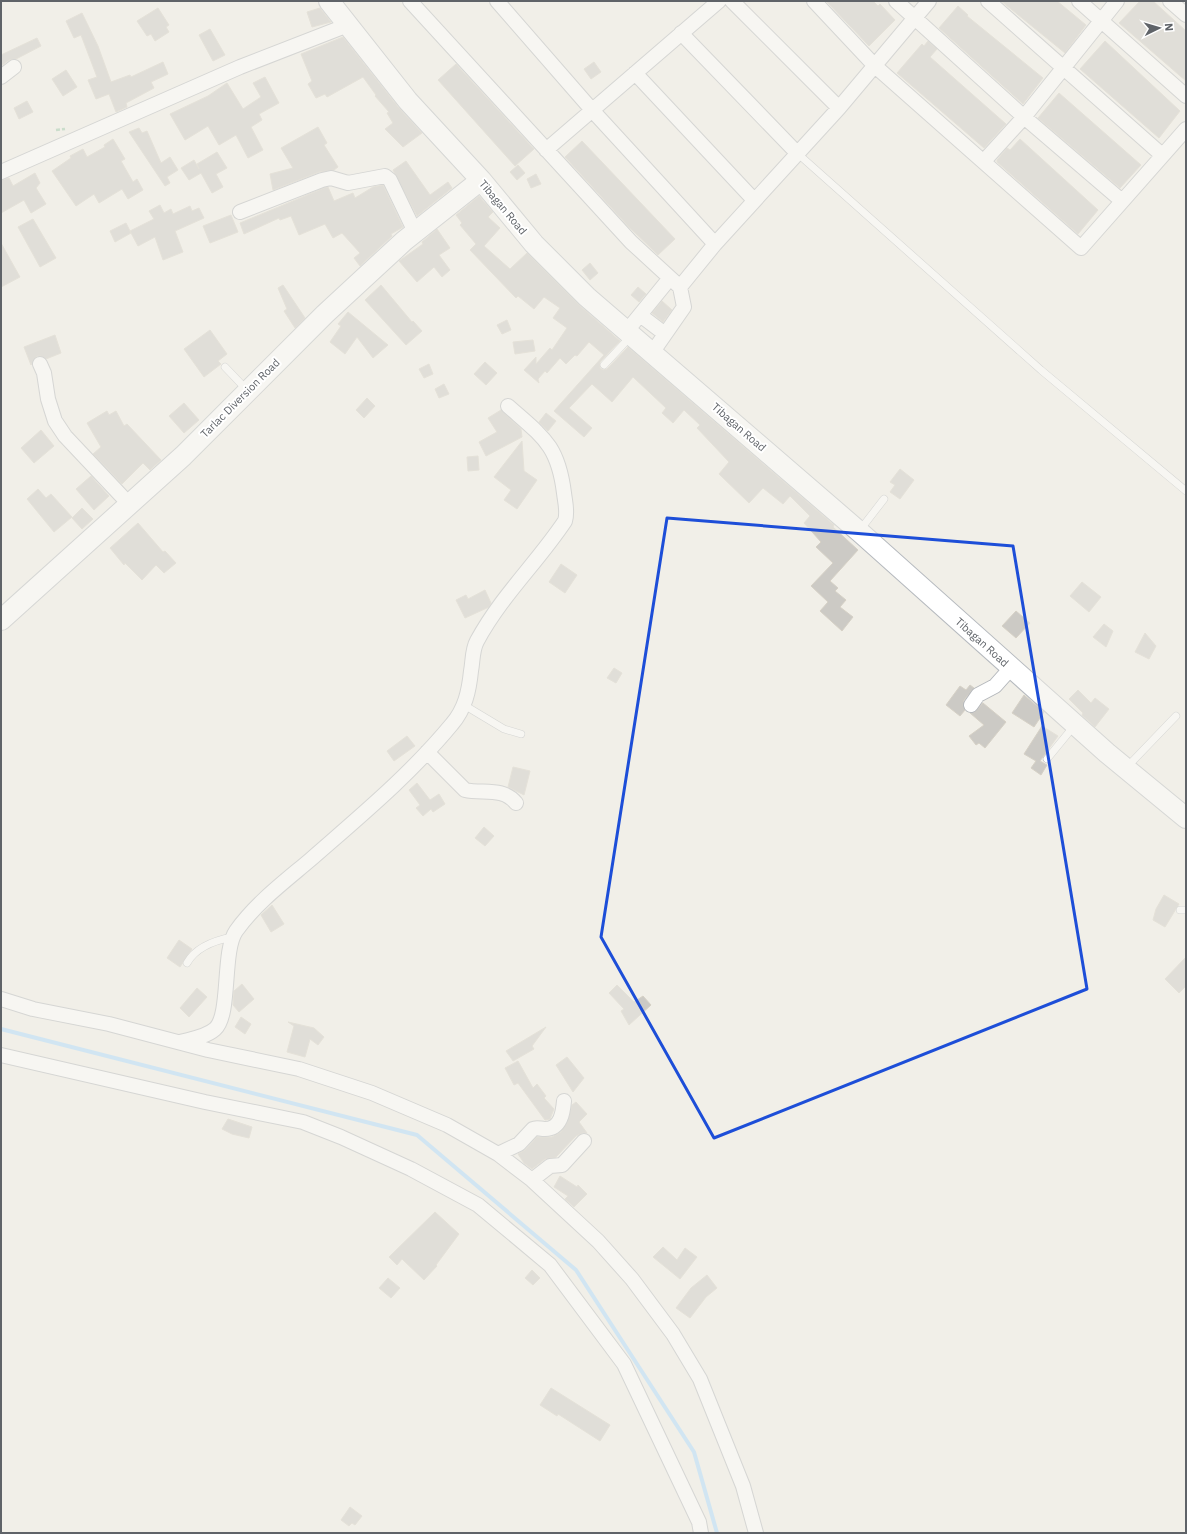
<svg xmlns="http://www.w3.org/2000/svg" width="1187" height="1534" font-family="'IBM Plex Sans',sans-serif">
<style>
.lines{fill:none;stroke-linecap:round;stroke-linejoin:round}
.stream{stroke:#aadaff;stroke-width:4}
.building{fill:#cccac5;stroke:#d6d1c6}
.lane-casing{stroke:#b5b8bc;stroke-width:8}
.street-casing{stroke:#b5b8bc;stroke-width:16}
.secondary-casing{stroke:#b6babf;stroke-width:22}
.path{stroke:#9cc7a9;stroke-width:2.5;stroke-dasharray:4 2;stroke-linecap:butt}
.lane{stroke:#fff;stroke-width:7}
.street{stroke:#fff;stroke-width:14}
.secondary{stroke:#fff;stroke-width:20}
.marked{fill:none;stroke:#1d4ed8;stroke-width:3;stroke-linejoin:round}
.labels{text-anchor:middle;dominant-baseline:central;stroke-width:4;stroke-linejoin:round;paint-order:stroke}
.street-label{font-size:11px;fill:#5f6368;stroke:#fff}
</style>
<rect width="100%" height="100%" fill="#f1efe8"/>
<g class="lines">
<path class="stream" d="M1,1029L417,1135L576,1270L694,1452L717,1533"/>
</g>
<path class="building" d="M826,1H873L878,6L880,4L895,20L869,46Z
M1001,1H1057L1086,25L1065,53Z
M1140,1H1153L1186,31V81L1119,23Z
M958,6L968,15L967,16L1043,78L1023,104L939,28Z
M158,8L169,25L166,27L169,32L155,41L151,34L147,36L137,21Z
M320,8L331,22L312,27L307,12Z
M82,13L98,46L111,82L130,75L131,77L163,62L168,74L151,82L154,88L126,103L127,107L116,112L109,94L96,99L88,80L97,77L81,35L74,38L66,21Z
M210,29L225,55L213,61L199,35Z
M343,37L399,108L422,133L403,147L385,129L393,123L387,113L389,112L375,96L376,95L363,77L327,97L325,94L316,98L308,84L312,81L301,54Z
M37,38L41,46L16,59L9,60L1,66V55Z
M928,41L937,49L930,57L1006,124L984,148L897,73L922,44L924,46Z
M1105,41L1180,111L1159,138L1080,69Z
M594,62L601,72L591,79L584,69Z
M456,64L534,149L515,166L438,80Z
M66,70L77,87L63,96L52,79Z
M265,77L279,103L259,114L262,120L251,127L263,150L248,158L236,135L219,145L208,126L185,140L170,114L208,96L227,83L243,109L261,97L253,83Z
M1059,93L1141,165L1120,188L1038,118Z
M27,101L33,112L19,119L14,108Z
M318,127L327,143L324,145L338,167L334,170L319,172L273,190L270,174L293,168L281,148Z
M139,128L142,133L147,131L161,163L170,157L178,170L167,177L170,183L165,186L129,132Z
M113,139L125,159L121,161L133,182L137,179L143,190L128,199L122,189L99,203L94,194L76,206L52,171L71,158L70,156L83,149L87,157L105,147L104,145Z
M1020,139L1098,210L1078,234L997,162V160L1007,148L1010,150Z
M582,141L675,239L658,255L628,226L565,157Z
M217,152L227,168L216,174L223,187L212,193L201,173L189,180L181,168L194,160L199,169L197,164Z
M406,161L430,195L448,182L452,188L417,216L393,170Z
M518,165L525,173L517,180L510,172Z
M35,173L40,183L36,188L46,204L31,213L24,200L1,213V180L9,178L13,186Z
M536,174L541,184L531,188L527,179Z
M383,185L403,227L391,234L392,236L360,266L354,258L360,253L342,233L333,238L325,224L299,235L291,216L280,220L279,218L244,234L240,223L324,188L328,187L334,201L353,193L355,198L373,187Z
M479,196L493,212L488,217L500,228L484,246L510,269L527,253L579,305L620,341L600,362V368L603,370L607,369L628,347L834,525L833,527L858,550L830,581L838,588L835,591L846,600L840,607L853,617L842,631L820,611L828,602L811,586L833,563L816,547L821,542L804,523L810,516L790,496L783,504L763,488L749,503L719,474L729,462L697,428L700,425L684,410L673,423L662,413L666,408L633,377L612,402L592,384L569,408L592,428L584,437L554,411L604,355L589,342L577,356L575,355L566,364L560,358L547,373L545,371L538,379L539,383L524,370L536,357V364L550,348L552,350L567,328L553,318L560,308L544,297L534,309L518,296L516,298L470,250L476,244L460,225L462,223L456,215Z
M160,205L164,213L171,209L173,214L190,206L192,211L199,208L204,218L175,231L183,252L163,260L155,237L138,246L130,231L154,219L149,211Z
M231,215L238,232L210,243L203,226Z
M33,219L56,258L40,267L18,227Z
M126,223L131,233L115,242L110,231Z
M437,229L450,248L439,255L450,270L442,277L434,267L417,282L399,261L423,244L422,242Z
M1,243L20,277L1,287Z
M590,263L598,273L590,280L582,270Z
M283,285L305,318L295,328L284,311L287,309L278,288Z
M381,285L412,322L413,321L422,331L406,345L365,300Z
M638,287L646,294L639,302L631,295Z
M662,301L672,310L663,322L652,313Z
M348,312L388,345L373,358L357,337L345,354L330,342L341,326L338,324Z
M507,320L511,330L502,334L497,325Z
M210,330L227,354L218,361L221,364L204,377L184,349Z
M55,335L61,353L46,359L41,356H37L31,365L24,347Z
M533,340L535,351L515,354L513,342Z
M485,362L497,373L486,385L474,374Z
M429,364L433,374L424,378L419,369Z
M444,384L449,394L439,398L435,389Z
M367,398L375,406L364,418L356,410Z
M184,403L199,420L184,433L169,416Z
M501,410L521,429L522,437L486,456L479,442L497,432L488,418Z
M107,411L109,415L116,411L124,426L127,424L161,460L150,470L143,463L122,484L93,454L101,447L87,423Z
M546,413L556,421L548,431L539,422Z
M41,430L54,446L34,463L21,448Z
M522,441L524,471L537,480L517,509L504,500L511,490L494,477Z
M478,456L479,470L468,471L467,457Z
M900,469L914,480L900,499L890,492L895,485L890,482Z
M91,476L109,496L94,510L76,489Z
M38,489L46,498L51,494L72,517L54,532L27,499Z
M82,508L93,519L82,529L72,518Z
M138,523L163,552L165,551L176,563L164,573L156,565L142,580L125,563L124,565L110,548Z
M561,564L577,575L565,593L549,582Z
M1082,582L1101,597L1089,612L1070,596Z
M485,590L491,603L489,607L465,618L456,600L466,595L468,599Z
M1016,611L1030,623L1016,638L1002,626Z
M1104,624L1113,631L1106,647L1093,637Z
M1145,633L1156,646L1149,659L1135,652Z
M614,668L622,673L616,683L607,678Z
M970,685L974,688L964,700L963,705L965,710L960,716L946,705L960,686L966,690Z
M1078,690L1091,703L1095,698L1109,709L1095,727L1082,715L1083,713L1069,699Z
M1024,695L1044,712L1034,727L1012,713Z
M983,703L1006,722L985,748L979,743L976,745L969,736L984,725L970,713L975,712Z
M1042,726L1058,736L1040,761L1047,765L1041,775L1031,768L1036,761L1024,754Z
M407,736L415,746L394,761L387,751Z
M513,767L530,771L524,795L508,787Z
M417,783L430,800L439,794L445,804L433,812L431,809L423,816L416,808L420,805L409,790Z
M484,827L494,836L485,846L475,838Z
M1164,895L1179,904L1165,927L1153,920L1156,909Z
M272,905L284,924L271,932L261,915Z
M179,940L192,949L180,967L167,958Z
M1186,957V986L1179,993L1165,979Z
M242,984L254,999L239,1012L233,1005L234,991Z
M617,985L634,1002L643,996L651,1005L629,1025L621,1011L624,1009L609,993Z
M197,988L207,997L189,1017L180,1008Z
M241,1017L251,1024L245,1034L235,1027Z
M288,1022L314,1028L324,1037L318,1045L310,1039L305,1057L287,1052L294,1026Z
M546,1027L532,1046L534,1049L513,1061L506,1051Z
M567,1057L584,1078L573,1092L556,1065Z
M518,1061L533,1088L537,1084L546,1096L544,1098L554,1109L550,1119L545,1120L518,1083L514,1085L505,1068Z
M576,1102L587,1114L579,1122L587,1133H582L576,1136L556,1157L545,1159L532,1169L524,1163L518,1154L525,1150L537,1137H552L561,1132L567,1123L572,1105Z
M228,1119L252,1127L249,1138L232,1134L222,1129Z
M560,1176L577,1187L578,1185L587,1194L574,1207L565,1199L568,1196L554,1187Z
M435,1212L459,1234L436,1265L437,1266L424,1280L402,1259L397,1265L389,1257Z
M663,1247L677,1260L685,1248L697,1257L680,1279L653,1257Z
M532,1270L540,1278L533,1285L525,1278Z
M707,1275L717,1288L706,1297L690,1318L676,1308L691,1288Z
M388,1278L400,1288L391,1298L379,1288Z
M551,1388L610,1425L600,1441L558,1414L557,1416L540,1405Z
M350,1507L362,1516L355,1525L352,1523L349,1526L341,1520Z"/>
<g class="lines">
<defs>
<path id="lane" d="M797,153L1041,370L1186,491
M604,365L631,336
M225,367L247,390
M860,530L884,499
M464,705L504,729L521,734
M1047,759L1074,726
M1127,767L1176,716
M1180,910H1186
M187,963C196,947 216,940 233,937"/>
<path id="street" d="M410,1L631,242L680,287L684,307L652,353
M497,1L592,110L715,244
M732,1L839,108
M814,1L875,66L1081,248L1186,129
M896,1L1024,117L1122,201
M988,1L1162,155
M1079,1L1186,96
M1170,1L1186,15
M681,33L797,153
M635,73L754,200
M1,77L14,67
M546,150L719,1
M984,161L1024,117L1117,1
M1,172L240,67L348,25
M240,212L322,180L331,178L348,183L385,176L390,180L415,232
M680,287L715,244L839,108L929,1
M640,315L665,334
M626,332L670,278
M40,364L44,373L48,399L55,421L65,436L130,505
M971,705L978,695L995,686L1011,668
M427,752L465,790C483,794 503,787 516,803
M1,999L33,1009L109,1024L208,1050L299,1069L372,1093L447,1125L498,1154L532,1180L598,1241L632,1279L673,1334L700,1379L743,1486L756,1533
M180,1042C191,1039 206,1037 215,1029C231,1015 222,951 236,931C256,903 284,882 310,860C359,817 410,775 452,724C465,709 469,691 471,671C473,661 472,650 477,641C502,595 537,563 565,521C568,512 565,502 564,493C558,445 543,437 508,406
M1,1055L205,1102L303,1122L341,1137L411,1169L478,1205L550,1265L624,1364L699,1522L701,1533
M498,1154L519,1144L533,1129C537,1127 540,1129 545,1129C561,1129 563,1112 564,1101
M532,1180L550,1166L562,1165L584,1141"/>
<path id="secondary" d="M329,1L408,101L481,180L534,244L587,297L862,534L1107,753L1186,818
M1,620L183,456L325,314L404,241L481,180"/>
</defs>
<use href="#lane" class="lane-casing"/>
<use href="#street" class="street-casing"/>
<use href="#secondary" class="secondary-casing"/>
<path class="path" d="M56,130L65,129"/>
<use href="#lane" class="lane"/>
<use href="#street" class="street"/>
<use href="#secondary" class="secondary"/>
</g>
<path d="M0 0H1187V1534H0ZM667,518L1013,546L1087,989L714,1138L601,937Z" fill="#f1efe8" fill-opacity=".55" fill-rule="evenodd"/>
<path class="marked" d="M667,518L1013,546L1087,989L714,1138L601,937Z"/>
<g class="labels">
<g class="street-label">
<text transform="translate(503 207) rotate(50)">Tibagan Road</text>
<text transform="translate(240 398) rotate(-45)">Tarlac Diversion Road</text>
<text transform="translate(739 427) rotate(41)">Tibagan Road</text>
<text transform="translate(982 642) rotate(42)">Tibagan Road</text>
</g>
</g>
<rect width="1187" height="1534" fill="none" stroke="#5f6368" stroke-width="4"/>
<g transform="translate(1159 28) rotate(85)" stroke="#ffffff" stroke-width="3" paint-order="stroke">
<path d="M0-3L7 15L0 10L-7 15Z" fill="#5f6368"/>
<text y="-6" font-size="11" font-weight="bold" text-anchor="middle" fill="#5f6368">N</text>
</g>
</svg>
